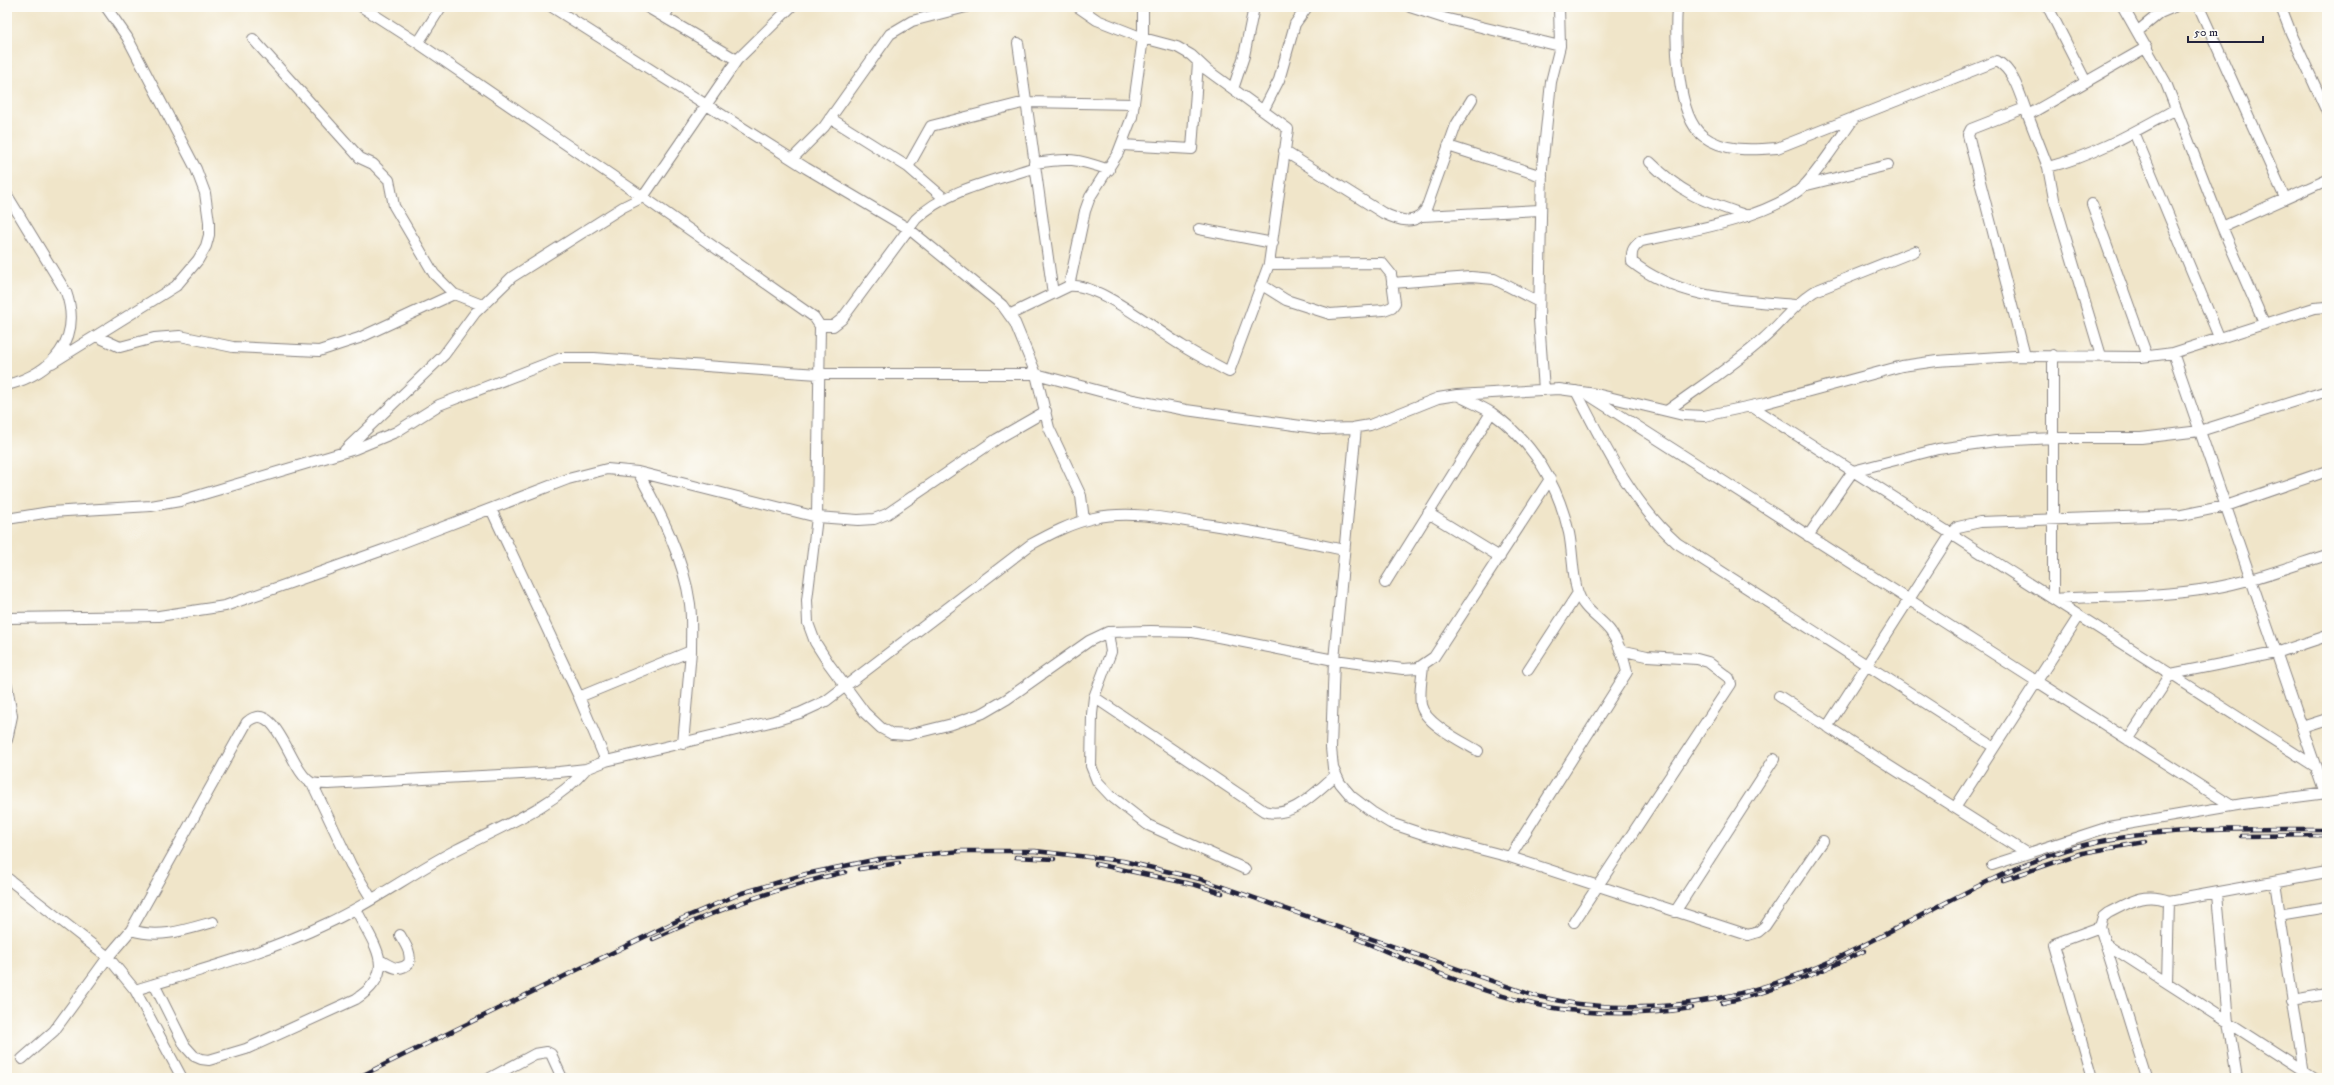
<svg xmlns="http://www.w3.org/2000/svg" width="2334" height="1085" font-family="'IM FELL DW Pica',serif">
<style>
.lines{fill:none;stroke-linecap:round;stroke-linejoin:round}
.minor-casing{stroke:#898482;stroke-width:12}
.minor{stroke:#fff;stroke-width:10}
.rail-casing{stroke:#22223b;stroke-width:4.5}
.rail{stroke:#fdfcf7;stroke-width:3;stroke-dasharray:9;stroke-linecap:butt}
</style>
<rect width="100%" height="100%" fill="#fdfcf7"/>
<filter id="ink" filterUnits="userSpaceOnUse"><feTurbulence type="fractalNoise" baseFrequency=".025" numOctaves="2"/><feDisplacementMap in="SourceGraphic" scale="8" xChannelSelector="R" yChannelSelector="G"/><feConvolveMatrix kernelMatrix="1 2 1 2 8 2 1 2 1" color-interpolation-filters="sRGB"/></filter>
<filter id="wash" filterUnits="userSpaceOnUse"><feTurbulence type="fractalNoise" baseFrequency=".012" numOctaves="4" result="noise"/><feDisplacementMap in="SourceGraphic" scale="16" xChannelSelector="R" yChannelSelector="G"/><feGaussianBlur stdDeviation="0.9" result="paint"/><feColorMatrix in="noise" values="0 0 0 0 0 0 0 0 0 0 0 0 0 0 0 0 0 1.4 0 .05"/><feComposite in="paint" operator="in"/></filter>
<g filter="url(#wash)">
<rect width="100%" height="100%" fill="#f0e5c9"/>
</g>
<g filter="url(#ink)">
<g class="lines">
<defs>
<path id="minor" d="M362,7L418,43L643,197L814,317L820,326L817,517L807,600L808,623L815,642L829,664L865,713L881,728L892,734L908,735L952,724L983,713L1007,699L1089,641L1108,632L1151,631L1193,632L1334,660L1403,669L1418,668L1434,657L1550,479
M552,7L806,168L909,229L1002,305L1015,323L1036,374L1049,428L1081,496L1084,520
M647,7L737,60
M1078,7L1097,20L1143,38V7
M1410,7L1444,18L1560,46
M1677,7C1675,38 1676,116 1703,136C1724,152 1752,150 1777,148L1997,61C2013,70 2019,91 2025,108
M2048,7L2086,82
M2123,7L2166,83L2222,227L2264,323
M2199,7L2285,198
M2281,7L2291,33L2327,112
M664,17L670,7
M2138,31L2160,13L2174,7
M253,39L360,158L373,164L389,180L394,206L434,274L454,294L482,305
M418,43L441,7
M1018,43L1053,294
M1233,89L1244,56L1254,7
M1263,111L1279,80L1295,24L1307,7
M2028,115L2147,47
M830,118L908,167L945,199
M2134,132L2219,337
M1122,145L1192,149L1198,62
M1448,146L1542,176
M1284,151L1383,213C1398,220 1416,227 1426,209L1456,125L1472,99
M792,159L824,127L890,34L912,21L966,7
M1650,162C1684,196 1704,201 1748,216
M1034,163C1069,158 1076,158 1109,170
M908,167L931,126L1026,102L1134,104
M2048,167C2093,156 2136,131 2176,109
M1803,186L1888,165
M7,195L66,292C83,340 52,373 7,385
M2092,204L2147,356
M1422,216L1541,210
M2222,227L2327,180
M1199,229L1273,243
M1392,283L1471,277L1494,279L1539,302
M1262,285L1286,300L1330,314L1384,310L1392,307L1395,303L1391,274L1382,263L1269,264
M1795,305C1739,300 1678,299 1632,262C1631,252 1632,248 1641,241C1685,232 1771,218 1804,186C1822,167 1839,139 1855,117
M1009,315L1069,286C1099,283 1154,329 1181,345C1196,355 1213,363 1229,372L1269,264L1288,129L1207,70L1191,55L1177,47L1143,38L1132,117L1118,153L1090,197L1085,211L1069,286
M820,326H833L842,319L916,219C947,189 995,181 1035,167
M96,336L120,347L154,338L180,336L233,347L319,351L359,338L454,294
M2173,353L2325,794
M2053,355V599C2106,596 2161,597 2213,588C2252,581 2289,567 2327,555
M2025,356L1968,135L1971,129L2025,108L2048,167L2054,199L2101,356
M52,363L176,286L198,260L206,246L209,235V222L205,193L196,169L127,37L106,7
M1544,390L1539,320L1542,168L1551,82L1560,46L1559,7
M1576,391C1604,445 1631,502 1677,543L1994,747
M1457,395C1468,401 1481,406 1492,413C1533,442 1558,485 1569,533C1573,552 1572,576 1578,593C1583,610 1602,619 1611,632C1619,643 1624,659 1627,672L1510,857
M1590,396L2232,806
M1751,406L2316,767
M1667,411C1698,388 1733,366 1762,340C1781,324 1794,304 1815,291L1915,251
M1356,428L1334,660L1331,748L1333,768L1340,783L1351,796L1372,812L1390,823L1426,835L1510,857L1748,935L1758,932L1765,926L1823,841
M345,450L444,355L475,313L512,277L623,207L643,197L737,60L791,7
M1428,513L1500,557
M7,519L50,512L151,506L180,501L355,449L396,432L439,405L561,358H594L818,374H1036L1133,400L1186,410L1323,429L1352,428L1370,425L1438,398L1457,395L1559,389L1596,394L1683,415L1704,416L1765,403L1902,366L1937,361L2015,356L2141,357L2173,353L2314,308L2327,307
M1808,536L1853,471L1938,449L1996,441L2053,438H2141L2200,431L2327,391
M1385,583L1491,413
M7,618L159,616L225,606L386,549L568,479L607,469L638,472L817,517L858,520L874,519L887,514L997,439L1046,411
M1108,632L1111,652L1094,697L1092,714L1091,766L1097,781L1111,796L1148,825L1245,869
M1423,665C1422,678 1419,692 1421,705C1425,724 1463,742 1478,751
M1528,670L1578,593
M7,686L12,716L7,740
M1779,696L2026,853
M579,697L691,651C691,635 692,620 690,604C684,559 660,512 638,472
M1094,697L1264,811C1292,820 1316,791 1336,775
M1827,727L1951,534L1958,527L1980,522L2182,515L2226,506L2327,471
M2302,727L2327,719
M2128,740L2171,674L2276,653L2327,636
M683,744L691,651
M606,761L774,721L800,713L826,701L1030,545C1050,534 1071,523 1094,518C1126,511 1160,517 1191,522C1243,529 1293,539 1344,550
M312,783L351,865L371,898
M1955,808L2079,616
M1992,865L2109,827L2243,804L2327,793
M7,878L108,957L135,990L182,1078
M2275,883L2304,1073
M2217,894L2228,1022L2237,1078
M1675,912L1774,759
M2279,915L2327,907
M1574,922L1731,684L1729,678L1708,662L1697,659L1647,656L1620,650
M2100,927L2103,917L2108,913C2130,902 2144,892 2169,901L2327,872
M131,930C160,939 185,930 213,922
M2105,943L2315,1078
M380,960C390,966 399,973 409,963C412,953 405,944 400,935
M2167,982L2169,901
M154,984L185,1046L194,1056L201,1059L209,1060L246,1049L356,999C400,971 373,945 356,909
M135,990C200,970 266,953 328,923C372,903 413,872 456,850C500,827 554,807 586,769
M2292,1000L2327,994
M22,1059L54,1031L108,957L131,930L247,722C277,697 290,773 312,783C316,784 323,784 328,784L559,772L586,769L606,761L579,697L491,509
M490,1078L535,1054L547,1052L551,1054L562,1078
M2092,1078L2054,944L2100,927L2147,1078"/>
</defs>
<use href="#minor" class="minor-casing"/>
<use href="#minor" class="minor"/>
<defs>
<path id="rail" d="M2241,836L2327,835
M1016,857L1054,859
M1096,864L1196,885L1222,893
M859,869L899,863
M2003,880L2082,853L2145,842
M653,939C716,910 779,887 845,872
M1357,939C1417,964 1483,995 1548,1007C1595,1015 1645,1015 1692,1008
M1722,1003C1772,992 1818,974 1864,951
M357,1078L681,919L742,893L806,874L878,859L961,851H1035L1123,861L1200,879L1532,995C1551,999 1570,1004 1590,1005C1673,1014 1757,995 1833,960C1911,924 1984,876 2066,850C2142,826 2247,829 2327,829"/>
</defs>
<use href="#rail" class="rail-casing"/>
<use href="#rail" class="rail"/>
</g>
</g>
<rect width="2334" height="1085" fill="none" stroke="#fdfcf7" stroke-width="24"/>
<path d="M2188 36v6h75v-6" fill="none" stroke="#22223b" stroke-width="2"/>
<text x="2194" y="36" font-size="12" fill="#22223b" stroke="#fdfcf7" stroke-width="3" paint-order="stroke">50 m</text>
</svg>
